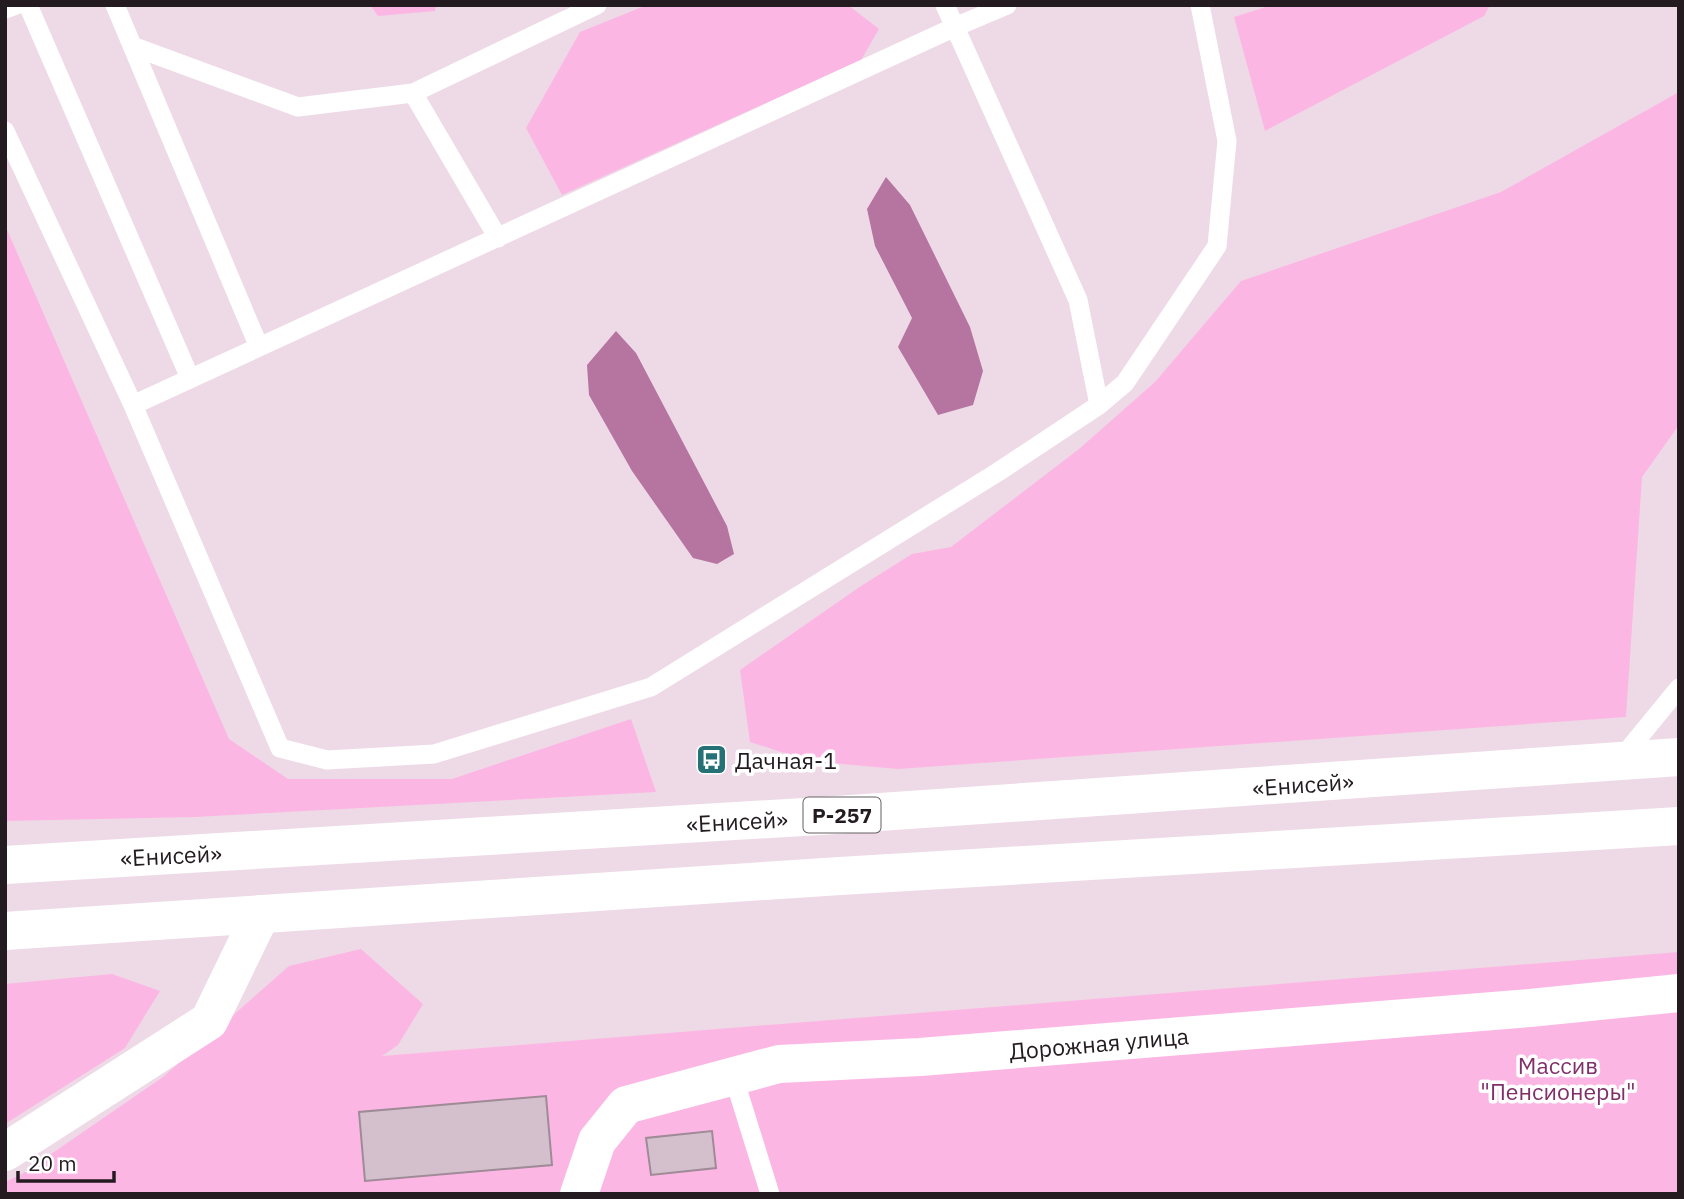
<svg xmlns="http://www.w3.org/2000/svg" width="1684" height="1199" font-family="'IBM Plex Sans',sans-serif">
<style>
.green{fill:#fcb6e3}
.water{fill:#b674a0}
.building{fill:#d4c0cc;stroke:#9e8b97;stroke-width:2}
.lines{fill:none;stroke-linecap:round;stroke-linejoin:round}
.service{stroke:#fff;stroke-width:19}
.minor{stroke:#fff;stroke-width:38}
.trunk{stroke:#fff;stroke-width:38}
.labels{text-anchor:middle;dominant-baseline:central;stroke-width:7;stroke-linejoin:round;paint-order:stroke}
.shield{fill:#fff;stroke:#655f63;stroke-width:2}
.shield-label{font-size:21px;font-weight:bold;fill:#231b20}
.poi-label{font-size:23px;fill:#231b20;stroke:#fff;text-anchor:start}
.street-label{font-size:23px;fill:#231b20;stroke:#fff}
.park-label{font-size:23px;fill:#803069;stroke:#fff}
</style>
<rect width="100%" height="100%" fill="#eedae6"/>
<path class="green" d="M370,5H436L435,11L378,16Z
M647,5H848L879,29L861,60L562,195L526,128L580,32Z
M1272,5H1490L1484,16L1265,131L1234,17Z
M1679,92V425L1642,477L1626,717L898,769L809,761L750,742L740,670L861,586L912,554L951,547L1079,449L1155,382L1241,281L1501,192Z
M5,225L229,739L288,779H452L631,719L656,792L195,817L5,821Z
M361,949L423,1004L398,1045L382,1056L1679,952V1194H5V1182L22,1174L163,1077L289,966Z
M112,974L160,991L125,1048L5,1124V984Z"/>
<path class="water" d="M886,177L910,205L970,327L983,371L973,405L938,415L898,347L912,318L875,246L867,209Z
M616,331L636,353L727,526L734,554L717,564L693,558L632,471L589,395L587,365Z"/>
<path class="building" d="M546,1096L552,1165L365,1181L359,1112Z
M712,1131L716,1168L651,1175L646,1138Z"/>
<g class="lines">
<path class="service" d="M28,5L190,378
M115,5L259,347
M945,5L1078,300L1099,405
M5,9L16,5
M132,46L298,107L413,93L597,5
M413,93L498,238
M5,131L133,405L280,748L327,760L434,754L651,687L998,472L1099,405L1125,383L1217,246L1227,141L1200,5
M133,405L955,27L1007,5
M1620,760L1679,688
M733,1075L770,1194"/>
<path class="minor" d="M5,1152L209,1021L261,914
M579,1194L597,1141L626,1105L779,1064L920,1057L1530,1008L1679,993"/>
<path class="trunk" d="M5,865L836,815L1679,757
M5,931L840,876L1679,826"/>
</g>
<defs>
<symbol id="bus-square" viewBox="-11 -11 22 22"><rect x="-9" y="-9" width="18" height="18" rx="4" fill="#267176" stroke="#fff"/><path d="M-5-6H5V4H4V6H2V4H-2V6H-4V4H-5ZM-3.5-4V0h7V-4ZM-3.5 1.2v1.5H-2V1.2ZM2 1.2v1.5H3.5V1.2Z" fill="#fff"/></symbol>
</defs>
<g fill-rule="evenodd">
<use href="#bus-square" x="694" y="742" width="35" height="35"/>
</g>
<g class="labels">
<rect class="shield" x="803.5" y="797.5" width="77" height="35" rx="5"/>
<g class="shield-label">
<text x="842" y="815">Р-257</text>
</g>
<g class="poi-label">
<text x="735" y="760">Дачная-1</text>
</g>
<g class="street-label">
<text transform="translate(1303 784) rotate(-4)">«Енисей»</text>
<text transform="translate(737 821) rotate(-3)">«Енисей»</text>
<text transform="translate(171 855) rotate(-3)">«Енисей»</text>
<text transform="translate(1099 1043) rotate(-5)">Дорожная улица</text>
</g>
<g class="park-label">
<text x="1558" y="1065">Массив<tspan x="1558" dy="26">"Пенсионеры"</tspan></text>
</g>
</g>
<rect width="1684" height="1199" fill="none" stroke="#231b20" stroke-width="14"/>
<path d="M18 1171v10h96v-10" fill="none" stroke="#231b20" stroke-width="3.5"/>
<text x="28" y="1171" font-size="21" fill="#231b20" stroke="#ffffff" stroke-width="5" paint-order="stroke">20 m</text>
</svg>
